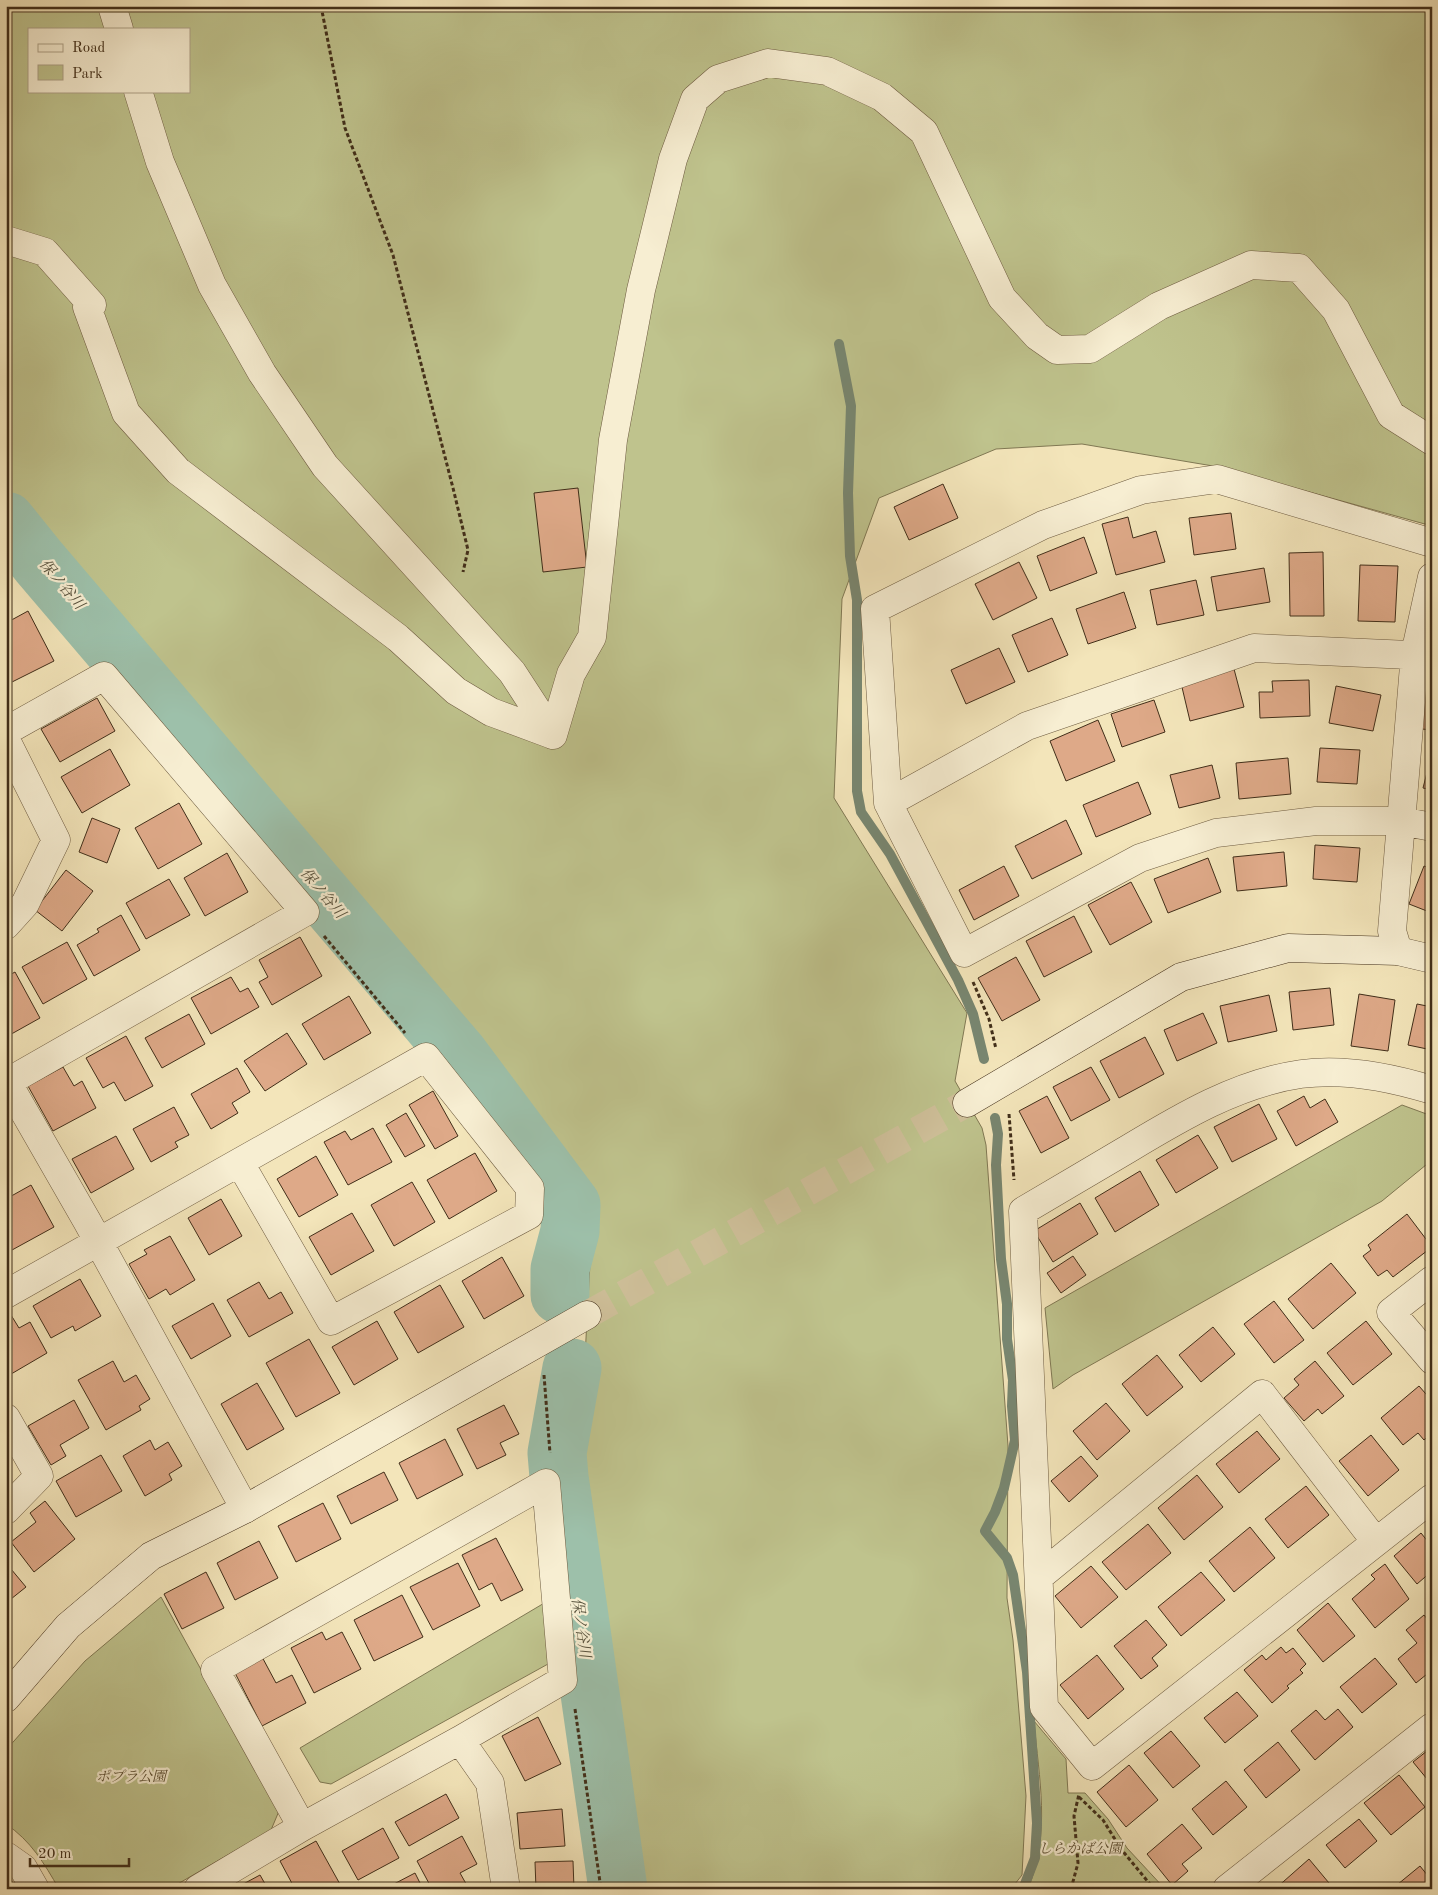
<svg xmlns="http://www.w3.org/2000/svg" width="1438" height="1895" font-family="'Old Standard TT','Noto Serif JP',serif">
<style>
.green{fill:#bfc38d;stroke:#807853;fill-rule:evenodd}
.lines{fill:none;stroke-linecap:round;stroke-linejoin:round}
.stream{stroke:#788670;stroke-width:10}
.river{stroke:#9dc0aa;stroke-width:59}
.building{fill:#dea988;stroke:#412e19}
.secondary-tunnel{stroke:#cfc09a;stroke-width:28;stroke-dasharray:28 14;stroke-linecap:butt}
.street-casing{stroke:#6e5c41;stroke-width:29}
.secondary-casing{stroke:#412e19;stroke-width:29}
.path{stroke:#412e19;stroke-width:3;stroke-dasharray:4 2.5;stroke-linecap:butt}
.street{stroke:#f7eed2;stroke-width:28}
.secondary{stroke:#f7eed2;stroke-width:28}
.labels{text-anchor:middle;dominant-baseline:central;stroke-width:4.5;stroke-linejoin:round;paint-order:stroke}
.park-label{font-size:14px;font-style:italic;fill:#5a4c30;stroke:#f7eed2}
.water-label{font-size:15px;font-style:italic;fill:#58523d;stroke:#f7eed2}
</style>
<rect width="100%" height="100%" fill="#f3e5ba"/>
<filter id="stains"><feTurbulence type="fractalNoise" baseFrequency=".004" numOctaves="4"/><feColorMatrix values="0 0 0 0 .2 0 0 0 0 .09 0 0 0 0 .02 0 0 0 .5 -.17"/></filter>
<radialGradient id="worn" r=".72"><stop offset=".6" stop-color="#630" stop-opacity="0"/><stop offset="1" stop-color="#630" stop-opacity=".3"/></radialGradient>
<path class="green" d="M6,6H1432V526L1219,467L1082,444L996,449L879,498L842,599L834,798L967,1013L955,1081L982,1128L986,1145L1008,1446L1007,1598L1013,1640L1026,1796L1022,1875L1011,1889H627L573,1491L585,1357L593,1207L478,1040L6,502ZM29,29H189V91H29Z
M1402,1105L1432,1116V1160L1382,1201L1073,1375L1053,1389L1045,1308Z
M161,1597L279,1811L271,1830L169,1889H59C44,1863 31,1841 6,1824V1750L85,1661Z
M546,1602L548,1664L331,1784L320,1782L300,1748Z
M1034,1721L1066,1759L1068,1793H1085L1108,1819L1127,1848L1165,1889H1028C1051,1832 1039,1780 1034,1721Z"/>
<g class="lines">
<path class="stream" d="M839,344L851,406L848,493L850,556L857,600V791L861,812L890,854L958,980L973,1014L984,1059
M995,1118L998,1134L996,1165L1001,1259L1007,1304V1339L1013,1380L1012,1406L1015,1440L1004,1488L995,1512L985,1531L1007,1558L1013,1575L1027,1672L1037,1823L1035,1858L1023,1889"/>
<path class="river" d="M6,521L39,562L459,1055L571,1205L570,1231L560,1269V1295
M572,1368L557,1453L559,1477L618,1889"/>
</g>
<path class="building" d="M943,484L958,518L909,540L894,507Z
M578,488L587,567L543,572L534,493Z
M1231,513L1236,549L1194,555L1189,518Z
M1128,517L1133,538L1156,531L1165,562L1116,575L1102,524Z
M1084,537L1097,573L1050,591L1037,556Z
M1323,552L1324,616H1290L1289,553Z
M1019,562L1037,598L993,620L975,584Z
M1360,565L1398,566L1395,622L1358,621Z
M1264,568L1270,602L1217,611L1211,577Z
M1196,580L1204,615L1157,625L1150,590Z
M1124,592L1136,628L1088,644L1076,609Z
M28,611L54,661L6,685V623Z
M1052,618L1068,655L1028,672L1012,635Z
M999,648L1015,682L966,704L951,670Z
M1234,669L1244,707L1190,721L1181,683Z
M1309,680L1310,716L1260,718L1259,692H1273L1272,681Z
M1336,686L1381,695L1373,731L1329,723Z
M1425,687L1432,688V730L1422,729Z
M97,698L115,731L60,762L41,729Z
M1154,700L1165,732L1122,747L1111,714Z
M1098,720L1115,761L1066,781L1050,741Z
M1320,748L1360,750L1357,784L1317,782Z
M110,749L130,785L82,813L61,777Z
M1432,753V790L1423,788Z
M1288,758L1291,794L1239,799L1236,763Z
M1212,765L1220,798L1179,808L1170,775Z
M1138,782L1151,814L1096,837L1083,805Z
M179,803L202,844L158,869L135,828Z
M92,818L120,829L107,863L79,852Z
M1066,820L1082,854L1032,879L1015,846Z
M1315,845L1360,848L1357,882L1313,879Z
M1284,852L1287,886L1237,891L1233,857Z
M227,853L248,892L205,916L184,878Z
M1208,858L1221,892L1168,913L1154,879Z
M1004,866L1019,896L974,920L959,890Z
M1424,866L1432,869V913L1409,904Z
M66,870L93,891L62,931L35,910Z
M169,879L190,915L146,939L126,903Z
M1131,882L1152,922L1110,945L1088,905Z
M121,915L140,950L94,976L77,945L99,932L97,929Z
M1074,916L1092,952L1044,977L1026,941Z
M300,937L322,976L272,1005L259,982L268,977L259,960Z
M67,942L87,979L43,1004L22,967Z
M1016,957L1040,1000L1002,1021L978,978Z
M15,972L40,1018L6,1037V977Z
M231,977L240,992L248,988L259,1007L211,1034L191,998Z
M1330,988L1334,1025L1293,1030L1289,992Z
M1359,994L1395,1000L1388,1051L1351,1046Z
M1269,995L1277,1031L1228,1042L1220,1006Z
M349,996L371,1033L324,1060L302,1024Z
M1417,1004L1432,1007V1050L1408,1045Z
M1203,1013L1217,1043L1177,1061L1164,1030Z
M189,1014L205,1044L162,1068L145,1038Z
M287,1033L307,1064L265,1091L244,1061Z
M126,1036L153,1086L125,1101L114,1082L103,1088L86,1058Z
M1145,1037L1164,1074L1119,1098L1100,1061Z
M63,1067L74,1086L82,1081L96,1108L53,1131L28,1086Z
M1091,1067L1110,1100L1071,1121L1053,1087Z
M237,1068L250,1092L232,1103L238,1113L211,1129L191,1094Z
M433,1091L458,1136L435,1149L409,1105Z
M1047,1096L1069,1138L1041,1153L1019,1111Z
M1304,1096L1310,1108L1325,1099L1338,1122L1296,1146L1277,1111Z
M1259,1104L1277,1139L1232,1162L1214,1127Z
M174,1107L189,1135L175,1142L178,1147L151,1162L133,1129Z
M406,1113L425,1146L405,1157L386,1125Z
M373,1128L392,1162L348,1185L324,1142L345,1131L351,1140Z
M1198,1135L1218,1168L1176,1193L1156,1160Z
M116,1136L134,1169L91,1193L72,1159Z
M475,1153L497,1191L449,1219L427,1180Z
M316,1156L338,1195L299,1217L277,1179Z
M1140,1171L1159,1205L1115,1232L1095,1198Z
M412,1182L435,1222L394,1246L371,1205Z
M31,1185L54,1227L12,1250L6,1241V1199Z
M221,1199L242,1236L209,1255L188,1218Z
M1080,1203L1098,1234L1053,1262L1034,1231Z
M352,1213L374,1251L331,1275L309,1237Z
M1407,1214L1432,1247L1393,1277L1387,1270L1378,1276L1363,1256L1371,1250L1368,1245Z
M170,1236L195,1280L170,1295L166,1289L149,1299L129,1264L147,1254L144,1250Z
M1073,1256L1086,1275L1061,1293L1047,1273Z
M502,1257L524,1296L484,1319L462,1281Z
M1331,1263L1356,1293L1313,1329L1288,1299Z
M80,1279L101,1316L75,1331L73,1326L51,1338L33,1306Z
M259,1282L269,1299L281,1292L293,1313L249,1337L227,1300Z
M440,1285L464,1327L418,1353L394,1312Z
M1274,1301L1304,1340L1274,1363L1244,1324Z
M213,1303L231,1336L191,1359L172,1326Z
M11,1315L19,1328L30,1322L47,1353L6,1377V1318Z
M377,1321L398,1359L354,1385L332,1347Z
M1366,1321L1392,1354L1353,1385L1327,1353Z
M1213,1327L1235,1354L1201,1382L1179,1355Z
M309,1339L340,1393L296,1417L266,1363Z
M1157,1355L1183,1387L1147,1416L1122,1384Z
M113,1361L124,1382L136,1375L150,1399L139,1406L141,1410L106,1430L78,1380Z
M1315,1361L1344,1396L1322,1414L1318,1409L1304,1421L1284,1398L1299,1385L1294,1379Z
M257,1383L284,1429L247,1450L221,1404Z
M1419,1386L1432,1401V1433L1424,1440L1418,1433L1403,1445L1381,1418Z
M74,1400L89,1428L60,1445L66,1456L51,1465L28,1426Z
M1106,1403L1130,1431L1097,1460L1073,1431Z
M504,1405L519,1434L500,1443L506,1455L477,1469L457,1429Z
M1257,1431L1280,1459L1239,1493L1216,1464Z
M1371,1435L1399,1470L1368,1496L1339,1461Z
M445,1439L463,1475L417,1499L399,1463Z
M150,1440L155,1450L168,1442L182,1466L169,1474L172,1480L145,1496L123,1456Z
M101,1455L122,1491L76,1517L56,1481Z
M1081,1456L1098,1476L1069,1502L1051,1481Z
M384,1472L398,1500L351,1524L337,1496Z
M1197,1475L1223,1507L1184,1540L1158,1508Z
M1306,1486L1329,1515L1288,1548L1265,1519Z
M45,1501L75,1539L34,1572L11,1542L36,1522L30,1513Z
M323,1503L341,1539L296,1562L278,1526Z
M1148,1524L1171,1553L1126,1590L1102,1562Z
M1250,1527L1275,1558L1234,1592L1209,1561Z
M1421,1533L1429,1543L1432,1541V1571L1417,1584L1394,1556Z
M496,1538L523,1590L501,1601L492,1583L479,1590L462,1555Z
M259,1541L278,1578L235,1600L217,1563Z
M6,1563L26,1587L6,1603Z
M458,1563L480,1606L433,1630L410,1587Z
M1385,1564L1409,1599L1375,1628L1352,1599L1375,1579L1371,1575Z
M1091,1566L1118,1597L1081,1628L1055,1596Z
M206,1572L224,1608L182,1629L164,1594Z
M1201,1572L1225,1600L1181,1636L1158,1607Z
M402,1595L423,1637L374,1661L354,1620Z
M1328,1603L1355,1636L1323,1662L1297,1630Z
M1424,1615L1432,1625V1670L1416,1683L1398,1659L1417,1643L1406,1630Z
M1146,1620L1167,1645L1152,1658L1158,1666L1141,1679L1114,1646Z
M322,1632L326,1640L342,1632L361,1669L314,1693L291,1648Z
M1281,1647L1286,1653L1293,1648L1306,1664L1300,1670L1303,1673L1287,1686L1289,1688L1272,1703L1244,1670L1262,1655L1266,1660Z
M261,1655L276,1683L292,1675L306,1703L262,1726L233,1669Z
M1097,1655L1124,1689L1088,1719L1060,1685Z
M1375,1658L1397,1684L1362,1713L1340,1687Z
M1237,1692L1258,1716L1225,1743L1204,1718Z
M1338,1709L1353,1727L1315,1760L1291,1731L1316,1710L1325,1720Z
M538,1717L561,1764L525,1781L502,1736Z
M1171,1731L1200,1766L1173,1788L1144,1753Z
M1278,1742L1300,1770L1266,1798L1244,1770Z
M1432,1747V1785L1413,1762Z
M1129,1765L1158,1800L1126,1827L1097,1792Z
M1399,1775L1425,1807L1391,1835L1364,1803Z
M1226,1781L1247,1807L1213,1835L1192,1809Z
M446,1794L459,1818L409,1846L395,1822Z
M562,1809L565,1846L520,1849L517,1813Z
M1359,1819L1377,1841L1345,1868L1326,1845Z
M1182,1824L1202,1848L1182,1864L1188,1871L1172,1885L1147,1854Z
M383,1828L399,1858L358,1880L342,1851Z
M462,1836L477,1864L460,1873L469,1889H432L417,1861Z
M316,1841L341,1886L337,1889H295L280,1861Z
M1309,1859L1329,1883L1321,1889H1275Z
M573,1861L574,1889H536L535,1862Z
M1420,1866L1432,1881V1889H1392Z
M415,1873L423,1889H386L392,1885Z
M260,1875L268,1889H234Z"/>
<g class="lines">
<path class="secondary-tunnel" d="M587,1315L967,1103"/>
<defs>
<path id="street" d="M112,6L119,29
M138,91L160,162L212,285L262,373L325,466L512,672L553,735
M6,240L45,252L92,305L87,307L126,413L178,471L398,638L456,691L491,712L553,735
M1432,656L1254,648L1027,726L888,803L964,953L1140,858L1216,833L1316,821H1401L1432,827
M6,731L104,676L305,912L6,1083
M553,735L571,674L592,637L613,440L641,290L673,159L695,99L718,79L768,63L827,71L882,97L924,132L1002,298L1037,336L1057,350L1090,349L1159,306L1251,265L1299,268L1336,310L1391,415L1432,441
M6,740L56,840L25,904L6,925
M888,803L875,609L1043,525L1141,490L1217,479L1432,543
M1398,951L1392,931L1415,654L1432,577
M6,1080L87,1221L245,1509
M1432,1090C1390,1077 1345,1068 1301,1074C1238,1083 1181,1117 1128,1149C1093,1170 1058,1190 1023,1211L1044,1707L1092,1766L1432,1498
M1432,1280L1391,1312L1432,1360
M6,1294L426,1057L530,1188L529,1215L331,1321L240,1163
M6,1418L39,1476L6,1510
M1040,1576L1262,1394L1376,1542
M302,1827L215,1670L546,1483L563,1680L460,1740
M6,1856L23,1868L35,1889
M198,1889L302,1827L460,1740L490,1783L506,1889
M1227,1889L1432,1727"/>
<path id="secondary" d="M967,1103L1181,977L1288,948L1398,951L1432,959
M6,1698L68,1626L151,1556L245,1509L587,1315"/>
</defs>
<use href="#street" class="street-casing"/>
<use href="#secondary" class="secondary-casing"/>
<path class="path" d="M321,6L345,128L393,255L453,488L468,550L463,572
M324,936L405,1033
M973,982L989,1019L996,1049
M1009,1114L1014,1180
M544,1375L550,1453
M575,1709L601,1889
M1079,1797L1103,1820L1121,1849L1154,1889
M1071,1889L1078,1863L1074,1816L1079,1794"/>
<use href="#street" class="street"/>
<use href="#secondary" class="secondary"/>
</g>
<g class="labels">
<g class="park-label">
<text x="131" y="1777">ポプラ公園</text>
<text x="1080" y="1849">しらかば公園</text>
</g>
<g class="water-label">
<text transform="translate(61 585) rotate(50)">保ノ谷川</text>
<text transform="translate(322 894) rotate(50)">保ノ谷川</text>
<text transform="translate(580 1628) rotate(82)">保ノ谷川</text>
</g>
</g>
<rect width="1438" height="1895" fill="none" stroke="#f3e5ba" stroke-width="25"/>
<rect x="8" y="8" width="1423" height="1880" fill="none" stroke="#412e19" stroke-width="2.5"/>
<rect x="12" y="12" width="1413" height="1870" fill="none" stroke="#412e19"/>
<rect x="28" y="28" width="162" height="65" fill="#f7eed2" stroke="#aea188"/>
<rect x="38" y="44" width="25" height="8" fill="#f7eed2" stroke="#aea188"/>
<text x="72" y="52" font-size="15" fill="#412e19">Road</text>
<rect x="38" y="65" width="25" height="15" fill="#bfc38d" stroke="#aea188"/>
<text x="72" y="78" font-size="15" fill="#412e19">Park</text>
<path d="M30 1858v8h99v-8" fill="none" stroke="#412e19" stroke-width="2.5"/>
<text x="38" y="1858" font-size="15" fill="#412e19" stroke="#f7eed2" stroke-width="4" paint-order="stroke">20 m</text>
<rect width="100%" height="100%" filter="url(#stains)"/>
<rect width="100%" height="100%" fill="url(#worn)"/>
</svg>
